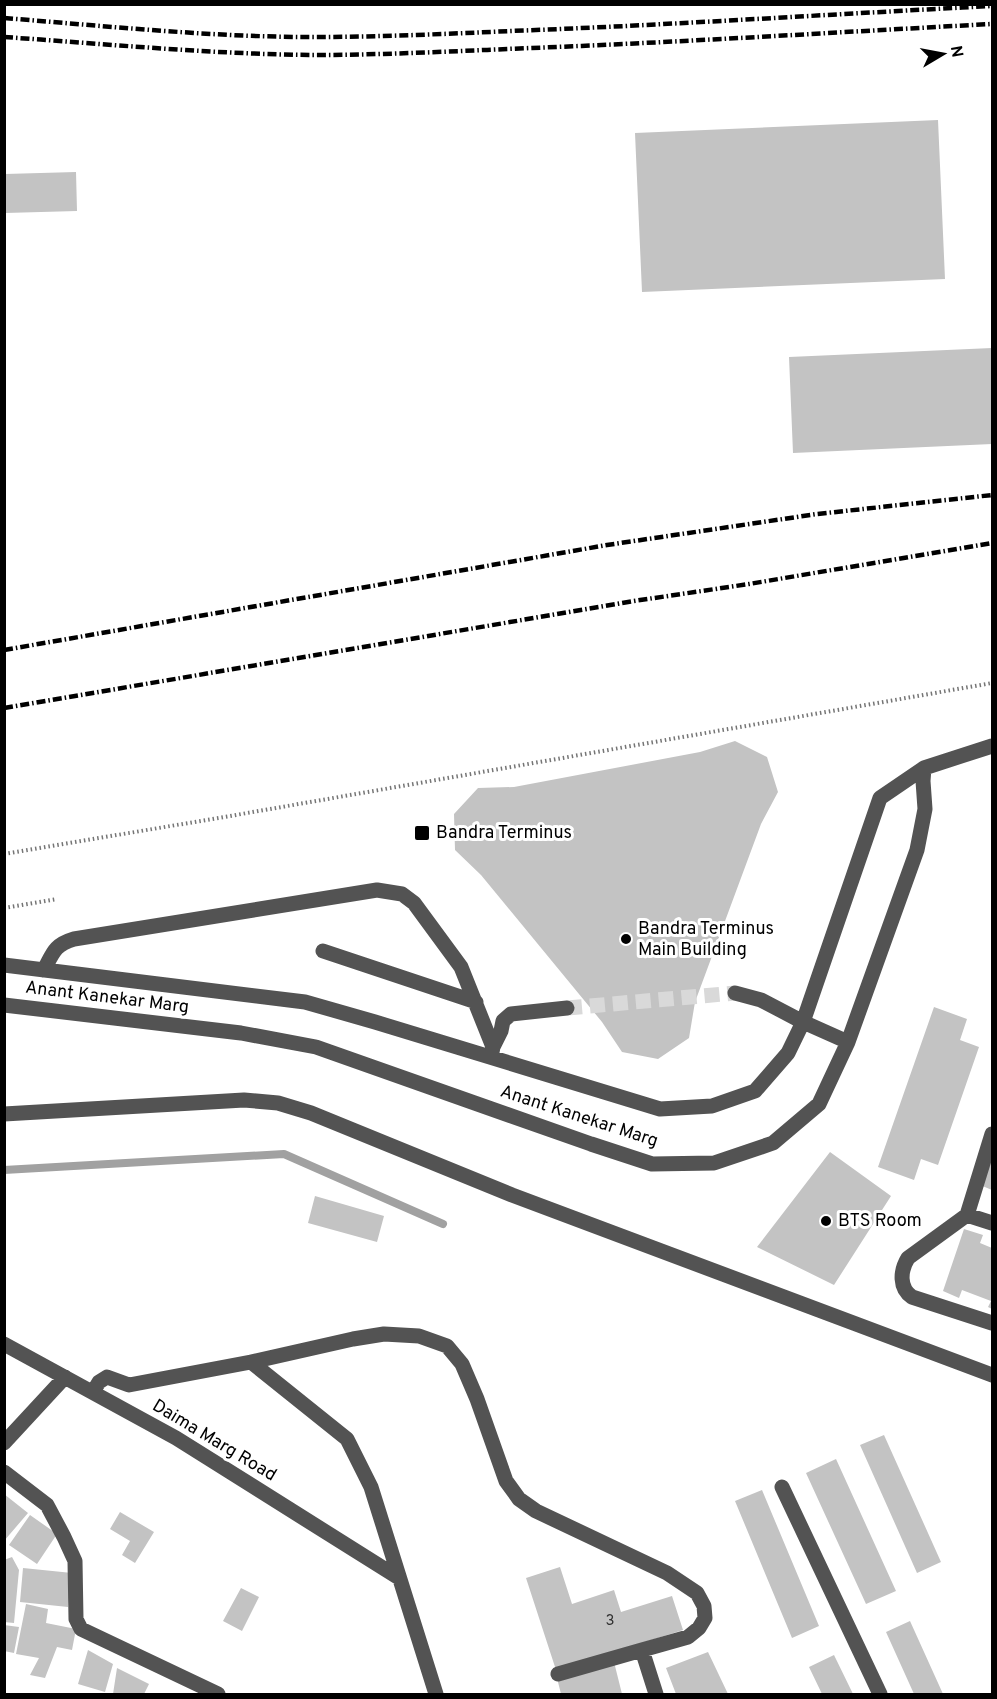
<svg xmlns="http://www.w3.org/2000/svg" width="997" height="1699" font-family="Overpass,sans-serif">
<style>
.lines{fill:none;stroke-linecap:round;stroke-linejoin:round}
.stream{stroke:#a1a1a1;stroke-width:8}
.building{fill:#c3c3c3}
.minor-tunnel{stroke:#d9d9d9;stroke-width:15;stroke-dasharray:15 8;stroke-linecap:butt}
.path{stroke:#757575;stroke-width:4;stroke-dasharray:1.5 3;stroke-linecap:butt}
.minor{stroke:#535353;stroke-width:15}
.rail{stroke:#000;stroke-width:4.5;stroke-dasharray:9 3 1.5 3;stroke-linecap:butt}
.poi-dot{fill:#000;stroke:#fff;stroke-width:2}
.labels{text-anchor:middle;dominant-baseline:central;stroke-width:6;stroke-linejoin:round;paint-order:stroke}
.number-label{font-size:15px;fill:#313131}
.poi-label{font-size:18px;fill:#000;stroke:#fff;text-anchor:start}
.street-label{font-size:18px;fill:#000;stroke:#fff}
</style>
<rect width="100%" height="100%" fill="#fff"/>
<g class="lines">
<path class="stream" d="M4,1170L284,1154L443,1224"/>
</g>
<path class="building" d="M938,120L945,279L642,292L635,133Z
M76,172L77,211L5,213V174Z
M992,348V444L793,453L789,357Z
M735,741L767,757L778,792L761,824L695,1002L689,1038L658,1059L622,1052L602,1022L481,875L455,850L454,814L478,788L514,787L700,752Z
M934,1007L967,1019L960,1040L979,1047L938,1165L921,1159L914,1180L878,1167Z
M992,1151V1190L980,1185Z
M830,1152L891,1196L834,1285L757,1247Z
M315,1196L384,1216L377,1242L308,1223Z
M964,1229L983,1235L980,1243L992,1248V1309L988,1307L991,1301L962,1290L959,1298L943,1291Z
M884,1435L941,1562L917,1573L860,1445Z
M836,1459L896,1591L866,1604L806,1473Z
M762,1490L819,1626L792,1638L735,1501Z
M4,1494L28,1513L4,1541Z
M120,1512L154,1532L135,1563L122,1555L130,1541L110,1529Z
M30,1515L57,1534L37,1564L9,1545Z
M12,1557L19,1570L14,1623L4,1622V1560Z
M560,1567L572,1604L614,1590L621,1612L672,1596L683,1630L556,1670L526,1578Z
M23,1568L72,1573L68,1607L20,1602Z
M241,1588L259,1597L242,1631L223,1621Z
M26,1604L48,1609L46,1623L76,1629L72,1650L57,1647L45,1678L30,1675L39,1658L16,1654Z
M910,1621L943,1694H914L886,1632Z
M4,1625L19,1627L14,1653L4,1651Z
M88,1650L113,1664L105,1692L78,1684Z
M708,1652L728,1694H676L666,1668Z
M834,1655L853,1694H822L809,1667Z
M614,1662L622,1694H561L557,1678Z
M117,1668L149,1684L144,1694H113Z"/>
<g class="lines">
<path class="minor-tunnel" d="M567,1008L735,993"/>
<path class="path" d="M4,854L230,816L992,683
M4,908L57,899"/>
<path class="minor" d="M323,951L476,1002
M4,965L305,1002L375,1022L660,1109L712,1106L755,1091L788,1053L803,1022L880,798L924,768L992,746
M44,970C53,953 54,945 74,939L377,890L402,894L414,903L461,967L493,1047
M735,993L761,1000L803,1022L848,1042
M4,1005L241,1033L316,1047L591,1144L652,1164L714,1163L773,1143L819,1104L848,1042L917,850L925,809L923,781L924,768
M492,1052L493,1047L501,1031L503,1021L511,1014L567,1008
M4,1114L244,1100L278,1103L311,1113L512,1195L992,1375
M967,1215L992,1134
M992,1223L967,1215L908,1258C900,1271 899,1288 912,1297L992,1323
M4,1344L176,1438L399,1578
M93,1392L99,1382L107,1377L129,1385L251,1362
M4,1443L65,1377
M4,1472L47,1505L64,1537L75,1561L76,1619L81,1629L218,1694
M782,1487L880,1694
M558,1674L642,1650
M436,1694L371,1487L347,1439L251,1362L353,1339L384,1334L419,1336L447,1346L462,1364L477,1399L506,1481L519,1499L536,1511L667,1573L697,1593L704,1606L705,1618L699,1628L688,1637L642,1650L656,1694"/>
<path class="rail" d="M4,18C107,26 209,37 312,37C378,37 445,34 511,31C672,25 832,14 992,6
M4,37C107,44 210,54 312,55C385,55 458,51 531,48C685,42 839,32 992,24
M4,650L607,545L817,514L992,495
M4,708L634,601L749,584L992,543"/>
</g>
<g class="poi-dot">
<rect x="414" y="825" width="16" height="16" rx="3"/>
<circle cx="626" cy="939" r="6"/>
<circle cx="826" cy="1221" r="6"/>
</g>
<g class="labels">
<g class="number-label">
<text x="610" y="1621">3</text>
</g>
<g class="poi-label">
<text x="436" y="833">Bandra Terminus</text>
<text x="638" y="929">Bandra Terminus<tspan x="638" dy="21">Main Building</tspan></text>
<text x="838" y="1221">BTS Room</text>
</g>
<g class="street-label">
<text transform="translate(107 998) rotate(7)">Anant Kanekar Marg</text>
<text transform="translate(579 1117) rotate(18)">Anant Kanekar Marg</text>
<text transform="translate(214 1441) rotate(31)">Daima Marg Road</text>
</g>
</g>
<rect width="997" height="1699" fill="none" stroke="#000000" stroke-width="12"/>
<g transform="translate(943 54) rotate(80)" stroke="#ffffff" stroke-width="4.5" paint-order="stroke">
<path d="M0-4.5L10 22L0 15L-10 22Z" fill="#000000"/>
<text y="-9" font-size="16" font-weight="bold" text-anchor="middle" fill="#000000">N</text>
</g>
</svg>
